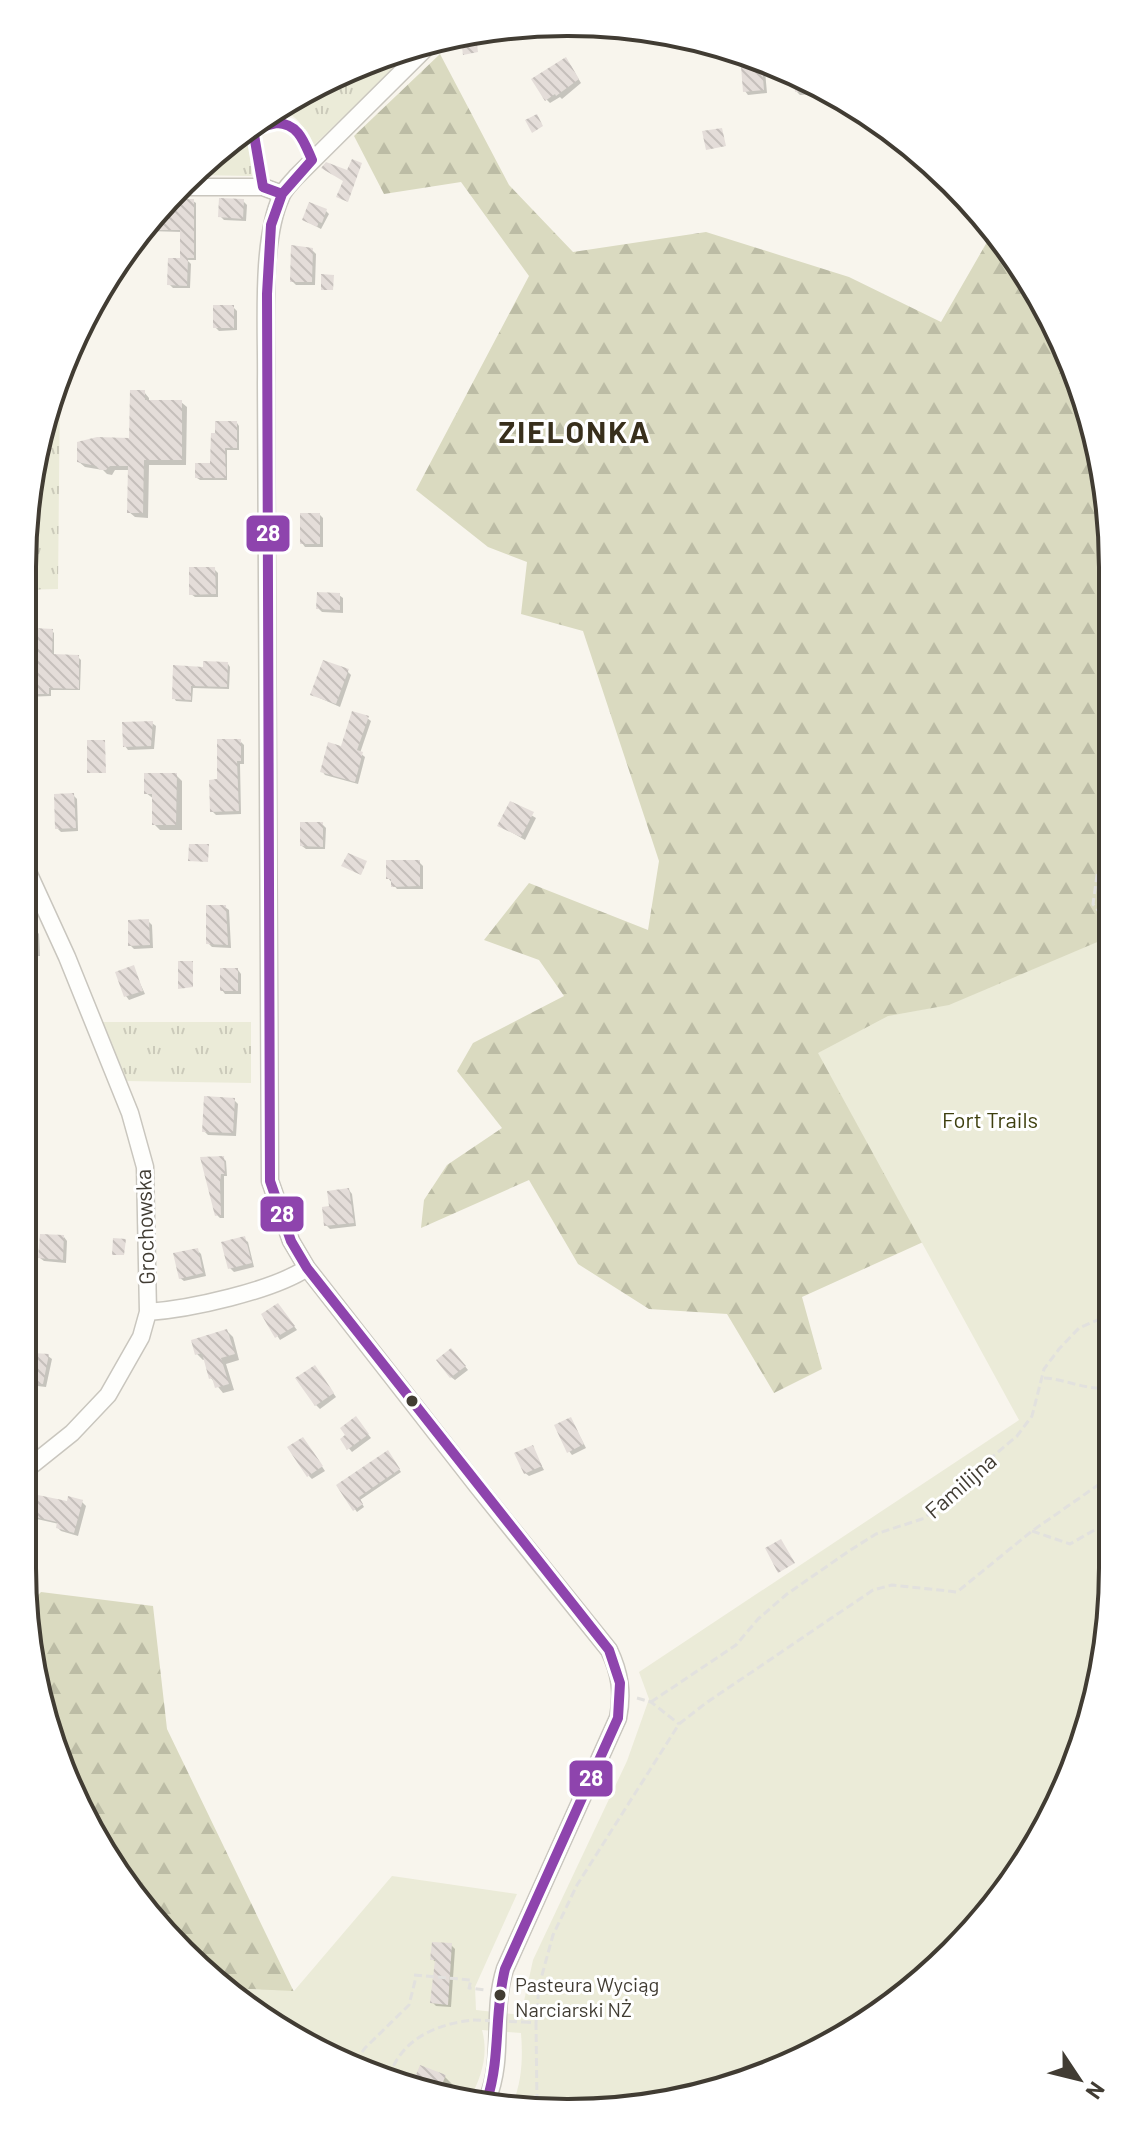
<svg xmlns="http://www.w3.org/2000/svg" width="1135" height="2135" font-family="Barlow,sans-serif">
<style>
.grass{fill:url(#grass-tufts)}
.forest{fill:url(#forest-firs)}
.park{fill:#ebebd8}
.shadow{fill:#0003}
.building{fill:url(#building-back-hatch)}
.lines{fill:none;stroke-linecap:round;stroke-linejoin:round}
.service-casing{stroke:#c9c6be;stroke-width:11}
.minor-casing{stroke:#c9c6be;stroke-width:19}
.path{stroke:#e2e1de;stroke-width:3;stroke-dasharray:8 4;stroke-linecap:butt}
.service{stroke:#fefefc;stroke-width:8}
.minor{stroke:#fefefc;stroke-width:16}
.path-bridge{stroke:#e2e1de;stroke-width:3;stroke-dasharray:8 4;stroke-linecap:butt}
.bus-1-casing{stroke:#fff;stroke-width:16}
.bus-1{stroke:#8e44ad;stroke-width:10}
.bus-dot{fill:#413c33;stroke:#fff;stroke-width:3}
.labels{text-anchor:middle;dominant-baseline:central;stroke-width:6;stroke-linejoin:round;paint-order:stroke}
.bus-label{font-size:20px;fill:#413c33;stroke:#fff;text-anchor:start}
.park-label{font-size:22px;fill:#3e3f0e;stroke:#fff}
.street-label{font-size:22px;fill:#413c33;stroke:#fff}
.district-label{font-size:30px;font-weight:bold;letter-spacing:2px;fill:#382f1c;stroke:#fff}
.rim{fill:none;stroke:#413c33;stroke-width:4}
.line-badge{stroke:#fff;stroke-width:3}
.badge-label{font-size:22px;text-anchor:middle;font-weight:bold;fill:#fff}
</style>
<defs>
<pattern id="grass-tufts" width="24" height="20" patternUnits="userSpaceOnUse" patternTransform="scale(2)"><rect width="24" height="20" fill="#ebebd8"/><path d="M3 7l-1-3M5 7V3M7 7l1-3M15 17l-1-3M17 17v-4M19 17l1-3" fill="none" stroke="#cbcaba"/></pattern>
<pattern id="forest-firs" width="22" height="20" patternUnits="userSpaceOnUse" patternTransform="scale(2)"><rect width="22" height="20" fill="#dadac0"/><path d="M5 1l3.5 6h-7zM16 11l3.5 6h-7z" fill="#bcbca5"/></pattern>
<pattern id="building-back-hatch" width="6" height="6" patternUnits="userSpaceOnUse" patternTransform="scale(2)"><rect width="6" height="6" fill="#e4ddd9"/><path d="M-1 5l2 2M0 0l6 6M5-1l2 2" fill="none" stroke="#c5bfbb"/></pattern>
</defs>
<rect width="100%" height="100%" fill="#f8f5ed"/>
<path class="grass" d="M420,43L312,147C305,127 292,102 266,116L326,78L366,63L377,74L401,50Z
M247,127L252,176L193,175L235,135Z
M60,379L58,589L23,590V532L41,426Z
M102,1022H251V1083L125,1081Z"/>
<path class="forest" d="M440,54L509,185L573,252L706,232L849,277L941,322L987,242L1014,256L1021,264L1072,359L1108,497L1110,944L943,1233L802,1297L822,1369L774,1393L727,1314L649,1309L578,1264L529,1180L421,1228L424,1200L447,1165L502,1128L457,1071L473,1043L564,996L539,960L484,940L529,883L648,930L659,861L583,631L521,614L527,562L488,547L416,490L529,276L461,182L384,194L354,136Z
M41,1592L153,1606L167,1729L294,1992L229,1988L135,1900L51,1743L28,1606Z"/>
<path class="park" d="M1110,927L1112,1603L1094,1709L1040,1840L928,1977L777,2071L604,2112L513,2103C522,2081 523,2057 521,2033L482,2030C489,2055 481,2077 470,2099L427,2095L265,2021L229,1988L294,1991L392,1876L517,1894L475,1987L476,2010L521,2015L533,1960L627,1761L649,1699L639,1672L1019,1420L818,1053L888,1016L949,1005L1102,940Z"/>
<path class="shadow" d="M569,63L581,83L562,99L560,97L550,103L546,99Z
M762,67L765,71L767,93L748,95L745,91Z
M815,84L816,94L800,95L797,92Z
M193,201L196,203V260H187L191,264L190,288H173L169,284L185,260L182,232L148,231L146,224L158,207L170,208Z
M243,201L247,205L246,221L224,220L220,216Z
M326,211L329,214L321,229L304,220Z
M312,250L316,254L315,285H296L292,281Z
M233,307L237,311V330L219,331L215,327Z
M144,392L149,398V402H181L187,407L186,465H149L148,518L135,517L129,512L130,470H115L112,475L107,474L103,470L85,467L79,462L131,440Z
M237,423L239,426V450H227V480H200L197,478L212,465Z
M320,515L323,518V547H305L302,543Z
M214,569L218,573V597H195L191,594Z
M339,595L343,598V613L322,612L318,608Z
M52,631L54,633V656L78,657L81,660L80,690H51V696L23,697V671H32Z
M228,664L230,667L229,689L193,688L192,702L176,701L174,698L205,669Z
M347,671L351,675L340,707L313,695Z
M367,718L371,721L360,753L365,757L358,784L325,775L322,771Z
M152,723L156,726L154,749L128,750L125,746Z
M240,741L244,745V764H240L241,814L216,815L212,811L219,781Z
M176,775L182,781V830H160L154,824V799L146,793Z
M73,795L77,799L78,831L61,832L57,828Z
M511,803L536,818L525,840L499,825Z
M322,824L326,828L325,849H306L302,846Z
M419,862L423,866V889H397L388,878Z
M225,907L229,910L231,948L212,947L208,943Z
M148,921L152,925L153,948L134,949L130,945Z
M23,930H36L39,934L40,956L23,957Z
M133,968L145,994L129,1000L126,996Z
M238,970L241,974V994H225L222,990Z
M234,1100L238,1104L236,1136L208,1135L204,1131Z
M223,1158L226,1161L227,1176H224V1218H220L217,1215L203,1159Z
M349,1190L352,1194L356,1226L330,1229L326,1225L331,1208Z
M64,1237L67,1241L66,1263L44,1261L40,1258Z
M244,1239L248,1242L254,1267L234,1272L230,1268Z
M197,1250L201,1254L206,1276L184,1281L180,1278Z
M281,1309L297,1330L280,1340L263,1314Z
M227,1331L233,1337L239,1360L226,1364L234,1390L223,1393L211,1378L206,1359L203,1360L197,1354Z
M455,1354L468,1370L455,1380L451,1377Z
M48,1356L52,1359L46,1387L29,1385L25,1382Z
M318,1371L336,1397L320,1409L316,1405Z
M571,1419L586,1448L572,1455L569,1451Z
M359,1423L371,1438L352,1452L342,1440Z
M306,1443L325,1471L312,1479L309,1476Z
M532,1448L544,1470L529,1476L525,1473Z
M390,1455L401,1472L360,1500L364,1507L357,1512L338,1486Z
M82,1502L86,1506L78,1536L61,1531L58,1528L59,1524L28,1517L24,1513Z
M451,1945L455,1949L451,2007L436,2006L432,2002L437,1963L432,1959Z
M421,2068L445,2077L453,2085L448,2097L427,2095L413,2088Z"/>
<path class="building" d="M476,37L478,52L463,55L461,40Z
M566,57L579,79L556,96L555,94L545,101L531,79Z
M762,65L764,90L743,92L741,66Z
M794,74L805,79L830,90L795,92Z
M537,114L543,126L532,133L525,120Z
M722,128L726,146L706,150L702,131Z
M352,159L362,163L348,202L336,197L343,181L321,168L326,162L347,170Z
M219,198L244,199L243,219L218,217Z
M179,199H194V258H180V230H142L160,206L179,204Z
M309,202L327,209L322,223L319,222L317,227L302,220Z
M291,245L313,248L312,282H290Z
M168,258H188L187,286L167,285Z
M321,274L334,275L333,290H321Z
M213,305H234V328H213Z
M130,390H145V400H182V460H144L143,513H127L128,466H110L106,470H100L96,466L77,462V442L97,437L129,438Z
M215,421H237V448H225L226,478H195V463H210L211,433H215Z
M300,513H320V544H300Z
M189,567H215L216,594L189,595Z
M317,592L340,593V610L316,609Z
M35,628L53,629L52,654L79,655V689L49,688V694H23V669H30V665H33Z
M323,660L349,669L336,704L310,695Z
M203,661L228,662L227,687L191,686V700L172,699L173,665L203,667Z
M352,711L369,716L357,750L363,752L355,782L320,772L328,742L341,746Z
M153,721L151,746L123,747L122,722Z
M217,739H241V761H237L239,811L210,812L209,780L217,779Z
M87,740H105L106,773H87Z
M144,773H177L176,825H152V794H144Z
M74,793L76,828L55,829L54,794Z
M510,801L534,812L521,837L497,826Z
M300,822H323V847L300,846Z
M189,844H209L208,862L188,861Z
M348,853L367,861L361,875L341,866Z
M386,860H420V886L391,887V879H386Z
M206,905H226L228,945L206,944Z
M149,919L150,945L128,946V920Z
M23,928H36L37,954H23Z
M178,961H193V987L178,989Z
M134,965L143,991L124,997L115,972Z
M220,968H238V991H220Z
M204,1096L235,1098L233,1133L202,1132Z
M224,1156L225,1174H221L220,1183L221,1215L215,1216L200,1157Z
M349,1188L354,1223L324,1226L322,1207L329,1206L327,1191Z
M40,1234L64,1235L63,1260L38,1258Z
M245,1236L252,1263L228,1269L221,1242Z
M113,1238L126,1239L124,1255H112Z
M198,1248L203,1273L179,1279L173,1253Z
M278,1303L295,1326L275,1338L261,1314Z
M227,1329L235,1354L221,1358L229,1384L215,1388L212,1378L209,1379L202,1353L195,1355L191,1340Z
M451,1348L466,1366L450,1378L436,1360Z
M33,1353L49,1354L43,1384L23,1383L22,1355L33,1356Z
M315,1365L334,1393L315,1406L295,1378Z
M356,1416L369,1434L347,1450L340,1439L345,1435L340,1428Z
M571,1417L584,1444L567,1453L554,1425Z
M303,1437L323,1466L307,1477L287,1447Z
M533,1445L542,1466L524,1474L514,1453Z
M388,1450L400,1469L359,1497L363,1504L353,1511L336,1485Z
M28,1493L67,1501L68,1496L83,1500L74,1533L56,1528L57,1522L22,1514Z
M781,1539L795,1563L778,1573L765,1548Z
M432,1942L452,1943L448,2005L430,2003L435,1960H430Z
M420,2065L446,2075L437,2096L427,2095L411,2087Z"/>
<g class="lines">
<defs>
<path id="service" d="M253,125L263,186
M253,129C293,116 296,123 312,160"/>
<path id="minor" d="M435,39L296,177C291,183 284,189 281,197C260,243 267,331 266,383L270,1181L291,1241L307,1268L478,1487L609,1650C620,1673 623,1693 618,1718L505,1969C491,2012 505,2057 487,2100
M180,187H263L282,194
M148,1312C190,1309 272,1291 307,1268
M22,1473L72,1433L108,1395L141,1337L148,1312L145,1167L130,1113L67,957L23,861"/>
</defs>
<use href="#service" class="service-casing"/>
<use href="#minor" class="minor-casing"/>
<path class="path" d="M1109,804L1106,852L1097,875L1093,904L1110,926
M1044,1378C1066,1379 1092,1393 1111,1386
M1032,1531L1070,1544L1112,1520
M637,1698L651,1702L679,1724
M651,1702L736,1645L758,1619L787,1594L849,1551L876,1534L925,1518L946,1496L1017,1436L1032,1416L1044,1369L1059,1349L1079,1328L1111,1314
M414,1975L471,1980L469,1988L485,1990
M523,2022L536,2023L537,2105
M536,2023L539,1986L553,1935L577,1885L679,1724L706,1703L873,1590L892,1585L957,1592L1032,1531L1101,1483L1111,1485
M355,2062L365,2048L409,2005L416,1977
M389,2077C401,2039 436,2024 473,2020"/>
<use href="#service" class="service"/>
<use href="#minor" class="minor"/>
<path class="path-bridge" d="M473,2020L523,2022"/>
<defs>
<path id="bus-1" d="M277,123C299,124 304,142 312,160L282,194L263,187L253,129Z
M282,194L271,225L267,294L270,1181L291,1241L307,1268L609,1650L620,1683L618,1718L505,1969C494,2012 501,2057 487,2100"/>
</defs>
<use href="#bus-1" class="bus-1-casing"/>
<use href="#bus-1" class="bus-1"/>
</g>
<g class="bus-dot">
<circle cx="412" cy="1401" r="7"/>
<circle cx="500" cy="1995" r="7"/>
</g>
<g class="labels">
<g class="bus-label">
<text x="515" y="1984">Pasteura Wyciąg<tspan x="515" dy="25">Narciarski NŻ</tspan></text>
</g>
<g class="park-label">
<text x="990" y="1119">Fort Trails</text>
</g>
<g class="street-label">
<text transform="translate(144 1227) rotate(-92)">Grochowska</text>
<text transform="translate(960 1485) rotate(-41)">Familijna</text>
</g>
<g class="district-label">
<text x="575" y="431">ZIELONKA</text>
</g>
</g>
<path d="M0 0H1135V2135H0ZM567 36H568A531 531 0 0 1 1099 567V1568A531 531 0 0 1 568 2099H567A531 531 0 0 1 36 1568V567A531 531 0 0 1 567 36Z" fill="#fff" fill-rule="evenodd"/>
<path class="rim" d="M567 36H568A531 531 0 0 1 1099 567V1568A531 531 0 0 1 568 2099H567A531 531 0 0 1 36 1568V567A531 531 0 0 1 567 36Z"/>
<g class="line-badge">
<rect x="245" y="514" width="46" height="39" rx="8" fill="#8e44ad"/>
<rect x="259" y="1195" width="46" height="38" rx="8" fill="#8e44ad"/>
<rect x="568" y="1759" width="46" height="39" rx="8" fill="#8e44ad"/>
</g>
<g class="badge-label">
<text x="268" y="541">28</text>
<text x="282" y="1222">28</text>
<text x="591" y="1786">28</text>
</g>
<g transform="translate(1079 2079) rotate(125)" stroke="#ffffff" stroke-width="6" paint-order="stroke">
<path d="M0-6L14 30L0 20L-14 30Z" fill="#413c33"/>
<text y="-12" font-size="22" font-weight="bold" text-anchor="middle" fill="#413c33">N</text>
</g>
</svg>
